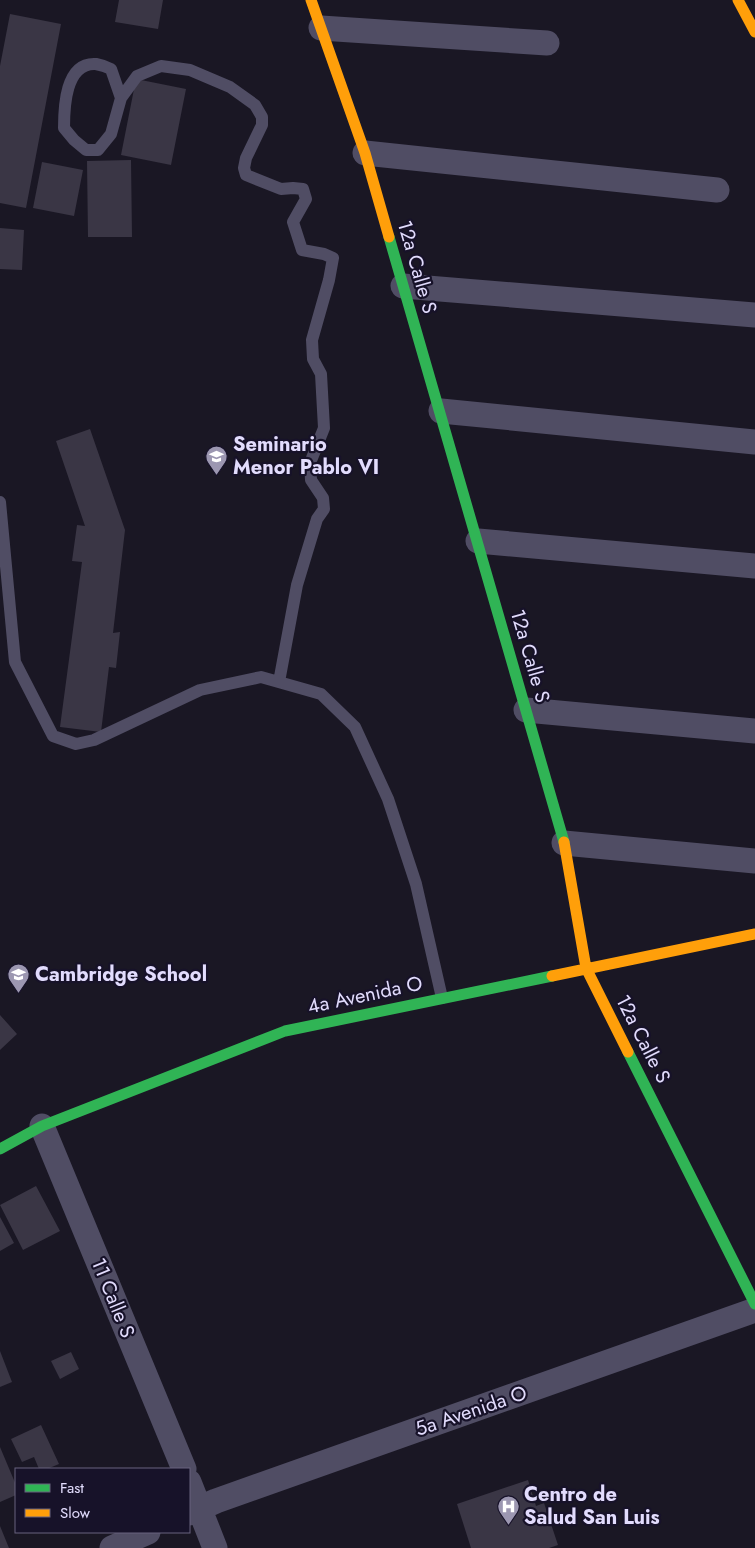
<svg xmlns="http://www.w3.org/2000/svg" width="755" height="1548" font-family="Jost,sans-serif">
<style>
.building{fill:#3a3645}
.lines{fill:none;stroke-linecap:round;stroke-linejoin:round}
.lane{stroke:#504d64;stroke-width:12}
.street{stroke:#504d64;stroke-width:25}
.fast{stroke:#30b455;stroke-width:11}
.slow{stroke:#ff9f0a;stroke-width:11}
.labels{text-anchor:middle;dominant-baseline:central;stroke-width:4.5;stroke-linejoin:round;paint-order:stroke}
.street-label{font-size:20px;fill:#e2dcfd;stroke:#171229}
.poi-label{font-size:20px;font-weight:bold;fill:#e2dcfd;stroke:#171229;text-anchor:start}
</style>
<rect width="100%" height="100%" fill="#1a1724"/>
<path class="building" d="M119,0H163L158,29L115,22Z
M10,14L61,24L26,208L0,203V66Z
M136,79L186,89L171,165L121,155Z
M131,160L132,237H88L87,161Z
M42,162L83,170L74,216L33,208Z
M0,228L24,230L22,270L0,269Z
M90,429L125,530L113,633L120,632L116,668L109,667L101,732L60,727L82,562L72,561L77,525L85,526L56,441Z
M0,1015L17,1034L0,1050Z
M36,1186L60,1231L23,1250L0,1205Z
M0,1217L14,1243L0,1251Z
M0,1351L12,1382L0,1387Z
M71,1352L79,1369L60,1379L51,1361Z
M41,1425L59,1464L47,1469H39L34,1457L22,1462L11,1439Z
M0,1447L16,1485V1495L0,1502Z
M528,1480L536,1506L544,1503L558,1545L549,1548H471L457,1504Z
M0,1526L9,1548H0Z"/>
<g class="lines">
<path class="lane" d="M121,98L111,69C107,67 101,65 96,64C65,62 64,108 64,128L74,140L86,150H98L111,134L121,98L137,76L161,66L190,70L230,87L255,105L262,117V125L246,158L244,168L246,175L281,189L293,188L303,189L306,199L293,222L302,250L324,254L333,258L329,280L312,340L313,359L321,374L324,428L310,463L311,480L323,498L324,509L317,519L297,585L279,682
M0,502L15,662L53,736L76,744L94,740L200,690L261,677L321,694L355,727L388,799L416,884L442,998"/>
<path class="street" d="M321,28L547,43
M365,153L717,190
M403,286L755,315
M441,411L755,442
M478,541L755,566
M526,710L755,731
M564,843L755,861
M42,1126L184,1469
M189,1482L215,1548
M189,1513L216,1501L755,1310
M112,1548L148,1532"/>
<path class="fast" d="M389,237L564,842
M628,1052L755,1304
M0,1149L42,1126L285,1031L552,976"/>
<path class="slow" d="M311,0L365,153L389,237
M738,0L755,32
M564,842L586,968L628,1052
M552,976L755,934"/>
</g>
<defs>
<symbol id="university-pin" viewBox="-11 -11 22 30"><path d="M0 17L-7.5 6A9.5 9.5 0 1 1 7.5 6Z" fill="#9c97b1" stroke="#171229"/><path d="M0-5L7-2L0 1L-7-2ZM-4 1L0 2.5L4 1V4Q0 6-4 4Z" fill="#fff"/></symbol>
<symbol id="school-pin" viewBox="-11 -11 22 30"><path d="M0 17L-7.5 6A9.5 9.5 0 1 1 7.5 6Z" fill="#9c97b1" stroke="#171229"/><path d="M0-5L7-2L0 1L-7-2ZM-4 1L0 2.5L4 1V4Q0 6-4 4Z" fill="#fff"/></symbol>
<symbol id="hospital-pin" viewBox="-11 -11 22 30"><path d="M0 17L-7.5 6A9.5 9.5 0 1 1 7.5 6Z" fill="#9c97b1" stroke="#171229"/><path d="M-5-5h3v3.5h4V-5h3V5h-3V1.5h-4V5h-3Z" fill="#fff"/></symbol>
</defs>
<g fill-rule="evenodd">
<use href="#university-pin" x="204" y="444" width="25" height="34"/>
<use href="#school-pin" x="6" y="962" width="25" height="34"/>
<use href="#hospital-pin" x="496" y="1494" width="25" height="34"/>
</g>
<g class="labels">
<g class="street-label">
<text transform="translate(417 267) rotate(74)">12a Calle S</text>
<text transform="translate(530 656) rotate(74)">12a Calle S</text>
<text transform="translate(365 995) rotate(-12)">4a Avenida O</text>
<text transform="translate(643 1039) rotate(63)">12a Calle S</text>
<text transform="translate(113 1298) rotate(68)">11 Calle S</text>
<text transform="translate(471 1411) rotate(-19)">5a Avenida O</text>
</g>
<g class="poi-label">
<text x="233" y="444">Seminario<tspan x="233" dy="23">Menor Pablo VI</tspan></text>
<text x="35" y="974">Cambridge School</text>
<text x="524" y="1494">Centro de<tspan x="524" dy="23">Salud San Luis</tspan></text>
</g>
</g>
<rect x="15" y="1468" width="175" height="65" fill="#171229" stroke="#68637e"/>
<rect x="25" y="1484" width="25" height="8" fill="#30b455" stroke="#68637e"/>
<text x="60" y="1493" font-size="15" fill="#e2dcfd">Fast</text>
<rect x="25" y="1509" width="25" height="8" fill="#ff9f0a" stroke="#68637e"/>
<text x="60" y="1518" font-size="15" fill="#e2dcfd">Slow</text>
</svg>
